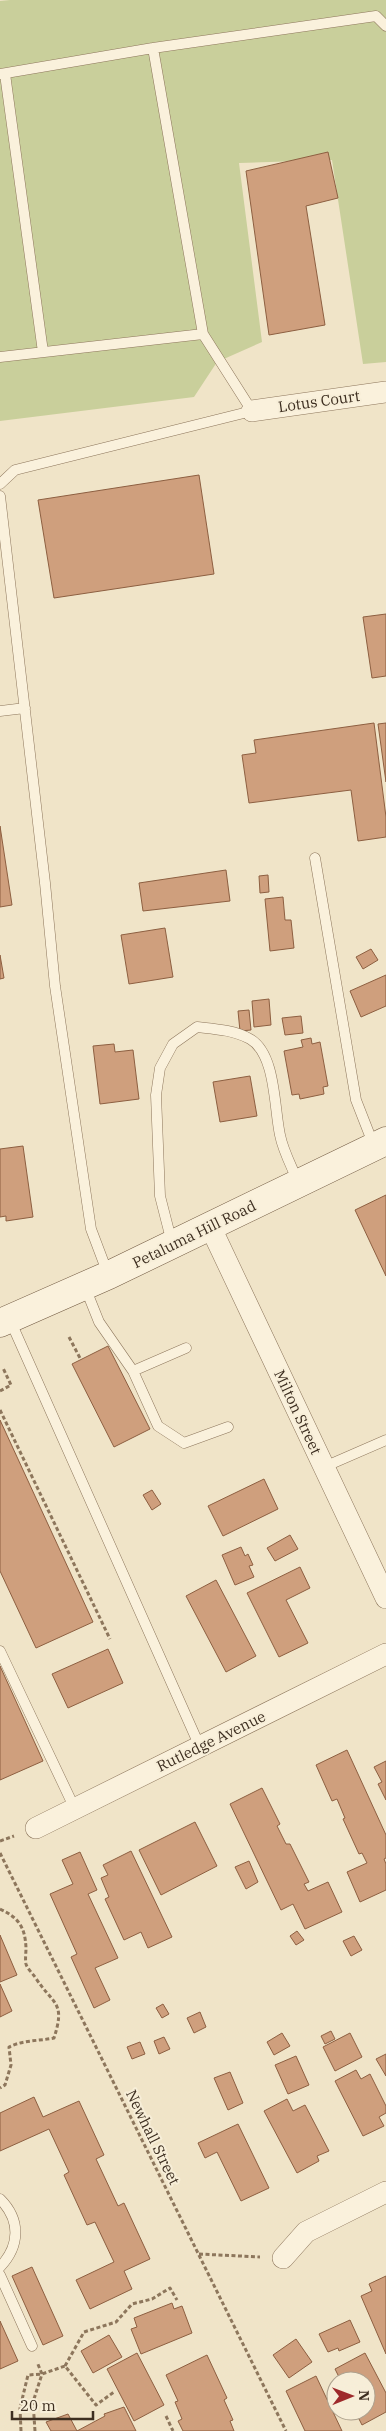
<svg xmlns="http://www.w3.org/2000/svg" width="386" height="2431" font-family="'IBM Plex Serif',serif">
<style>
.green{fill:#c9cf9b}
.building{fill:#cf9f7d;stroke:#8d5f41}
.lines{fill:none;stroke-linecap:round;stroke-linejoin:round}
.service-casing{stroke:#8d765c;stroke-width:11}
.minor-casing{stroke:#8d765c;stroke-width:22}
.secondary-casing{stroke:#6f573f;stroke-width:29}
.path{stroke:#8d765c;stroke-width:3;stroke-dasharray:4 2.5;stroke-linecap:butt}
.service{stroke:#faf1dc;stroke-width:10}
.minor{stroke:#faf1dc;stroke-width:21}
.secondary{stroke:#faf1dc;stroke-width:28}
.labels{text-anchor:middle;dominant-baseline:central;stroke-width:4;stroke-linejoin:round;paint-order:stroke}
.street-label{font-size:15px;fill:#3d2e20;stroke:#f7eed8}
</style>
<rect width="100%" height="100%" fill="#f0e4c8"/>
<path class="green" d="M10,0H386V362L363,364L332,160L239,163L262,342L217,362L194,397L0,421V1Z"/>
<path class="building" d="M328,152L338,198L306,206L325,325L269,335L246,171Z
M199,475L214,574L54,598L38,500Z
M386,614V676L372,678L363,617Z
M374,723L386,817V837L358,841L351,790L249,803L242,755L256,753L254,740Z
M386,723V782L378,724Z
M0,826L12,905L0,907Z
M226,870L230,901L143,911L139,883Z
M268,875L269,892L260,893L259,876Z
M283,897L285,920H291L294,948L270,951L265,899Z
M165,928L173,977L129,984L121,935Z
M371,949L378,960L363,969L356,957Z
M0,955L4,978L0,979Z
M386,975V1006L361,1017L350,991Z
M269,999L271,1025L254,1027L252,1001Z
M249,1010L251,1030L240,1031L238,1011Z
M301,1016L303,1033L285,1035L282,1018Z
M311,1038L312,1044L320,1042L328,1086L323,1087L324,1094L300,1099L299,1094L292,1095L284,1051L303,1047L301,1040Z
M114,1044L115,1052L133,1050L139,1099L100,1104L93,1046Z
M250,1076L257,1116L220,1122L213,1082Z
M23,1146L33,1217L6,1221V1216L0,1217V1149Z
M386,1195V1276L355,1210Z
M108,1346L150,1429L114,1447L72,1364Z
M0,1420L93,1622L36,1648L0,1571Z
M264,1479L278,1509L223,1536L208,1506Z
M152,1490L161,1504L152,1510L143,1495Z
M290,1535L298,1549L275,1561L267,1548Z
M241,1547L245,1556L248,1554L253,1565L249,1566L254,1577L235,1585L222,1555Z
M300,1567L310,1588L286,1600L308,1643L279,1657L247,1593Z
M216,1580L256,1656L226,1672L186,1596Z
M108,1649L123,1683L68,1708L52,1674Z
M0,1666L43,1761L0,1780Z
M347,1750L386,1835V1858L384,1859L386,1864V1890L360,1902L347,1872L367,1863L362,1853L359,1854L343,1819L345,1818L337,1799L332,1801L316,1765Z
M386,1761V1800L378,1784L382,1782L374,1767Z
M262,1788L280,1824L277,1826L286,1844H290L309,1882L304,1884L308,1891L328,1882L342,1912L305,1929L293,1904L281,1910L230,1804Z
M195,1822L217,1866L161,1895L139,1850Z
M131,1851L172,1937L148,1948L141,1932L124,1940L105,1899L109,1897L101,1878L108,1875L103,1865Z
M80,1852L97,1890L88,1894L118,1958L95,1968L110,2000L94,2008L71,1957L77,1954L50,1894L73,1884L62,1860Z
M249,1861L258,1882L246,1889L235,1867Z
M297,1931L304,1940L296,1945L290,1936Z
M0,1935L17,1975L0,1982Z
M354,1936L362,1950L351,1956L343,1941Z
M0,1984L12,2011L0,2017Z
M163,2004L169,2014L162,2018L156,2008Z
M200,2012L206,2027L194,2033L187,2018Z
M331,2031L335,2039L325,2044L321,2036Z
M282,2033L290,2046L274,2055L267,2042Z
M350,2033L362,2057L335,2071L323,2047Z
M164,2037L170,2049L159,2054L154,2041Z
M140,2042L145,2054L132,2059L127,2047Z
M386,2054V2076L376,2059Z
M296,2056L309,2085L288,2094L275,2065Z
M356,2070L361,2079L370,2074L386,2106V2113L379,2117L384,2126L363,2136L335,2081Z
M230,2072L243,2103L228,2110L214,2078Z
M34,2097L43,2117L79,2101L104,2155L96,2159L118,2206L124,2203L150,2259L124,2271L132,2289L90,2309L76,2280L114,2262L95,2222L87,2225L64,2175L69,2172L49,2129L0,2151V2113Z
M287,2099L293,2111L305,2105L329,2151L317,2156L319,2161L297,2173L264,2111Z
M238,2124L269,2188L241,2201L217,2152L205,2158L198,2143Z
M32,2267L63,2336L43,2345L12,2276Z
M386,2276V2354L361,2296L372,2291L369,2284Z
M172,2303L174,2309L182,2306L192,2333L141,2354L131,2329L137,2327L134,2318Z
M350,2320L360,2342L339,2351L338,2348L328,2352L319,2334Z
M0,2321L18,2361L0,2369Z
M109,2335L122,2357L93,2373L81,2351Z
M296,2339L312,2362L289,2378L273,2355Z
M137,2353L164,2405L134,2421L107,2369Z
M365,2353L386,2393V2412L362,2425L355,2411H366V2381H341L335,2369Z
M207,2355L227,2398L224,2400L233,2420L230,2421L234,2431H183L178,2421L182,2419L175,2402L178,2401L166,2375Z
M316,2376L342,2431H305L286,2391Z
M124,2407L136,2431H51L46,2422L68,2414L77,2431L105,2416L104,2414Z"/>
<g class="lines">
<defs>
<path id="service" d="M0,74L153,48L376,16L386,26
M5,74L43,352
M0,357L203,334L153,48
M0,484L15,470L252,411L203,334
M0,496L45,883L55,986L91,1229L108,1274
M0,711L25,708
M315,858L356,1100L374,1146
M172,1243L160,1196L156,1095L160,1068L173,1044L197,1027C215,1029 234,1030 250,1039C276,1054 274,1108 280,1135C283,1151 292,1167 298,1182
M85,1287L99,1322L133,1371L158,1426L184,1443L228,1427
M10,1320L200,1747
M133,1371L186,1348
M324,1467L386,1440
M0,1651L75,1809
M0,2199C21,2220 20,2246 0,2267
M0,2275L32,2346"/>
<path id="minor" d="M252,411L386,392
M210,1226L386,1598
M36,1828L386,1654
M283,2258L306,2232L386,2192"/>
<path id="secondary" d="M0,1323L109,1275L386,1141"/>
</defs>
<use href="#service" class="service-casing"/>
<use href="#minor" class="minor-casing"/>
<use href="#secondary" class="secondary-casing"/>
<path class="path" d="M69,1337L81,1360
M0,1391L11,1385L3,1368
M0,1410L110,1639
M0,1841L14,1836
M0,1853L286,2431
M0,1909C19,1918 25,1927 26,1948C26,1953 25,1959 26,1964C27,1968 32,1973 35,1977C53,2005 66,2001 54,2038C39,2041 23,2040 9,2047L11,2065L5,2085L0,2088
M199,2254L260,2257
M65,2366L84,2332L116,2322L132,2304L152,2299L170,2288L177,2300
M166,2416L173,2431
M21,2431L20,2408L28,2375L42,2374L65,2366L96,2405L114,2392
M35,2431L33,2402L42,2374L37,2362"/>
<use href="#service" class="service"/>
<use href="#minor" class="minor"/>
<use href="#secondary" class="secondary"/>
</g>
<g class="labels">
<g class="street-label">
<text transform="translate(319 401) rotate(-8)">Lotus Court</text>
<text transform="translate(194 1234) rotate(-26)">Petaluma Hill Road</text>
<text transform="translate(298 1412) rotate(65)">Milton Street</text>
<text transform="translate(211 1741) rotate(-26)">Rutledge Avenue</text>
<text transform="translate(153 2137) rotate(64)">Newhall Street</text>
</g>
</g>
<g transform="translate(351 2396) rotate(89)"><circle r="24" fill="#f7eed8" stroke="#ada18e"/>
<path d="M0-4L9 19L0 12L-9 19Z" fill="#9e2a2b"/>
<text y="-8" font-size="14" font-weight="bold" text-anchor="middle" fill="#3d2e20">N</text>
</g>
<path d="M12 2411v8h81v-8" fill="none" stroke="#3d2e20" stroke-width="2.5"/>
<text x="20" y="2411" font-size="15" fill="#3d2e20" stroke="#f7eed8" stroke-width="4" paint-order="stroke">20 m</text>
</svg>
